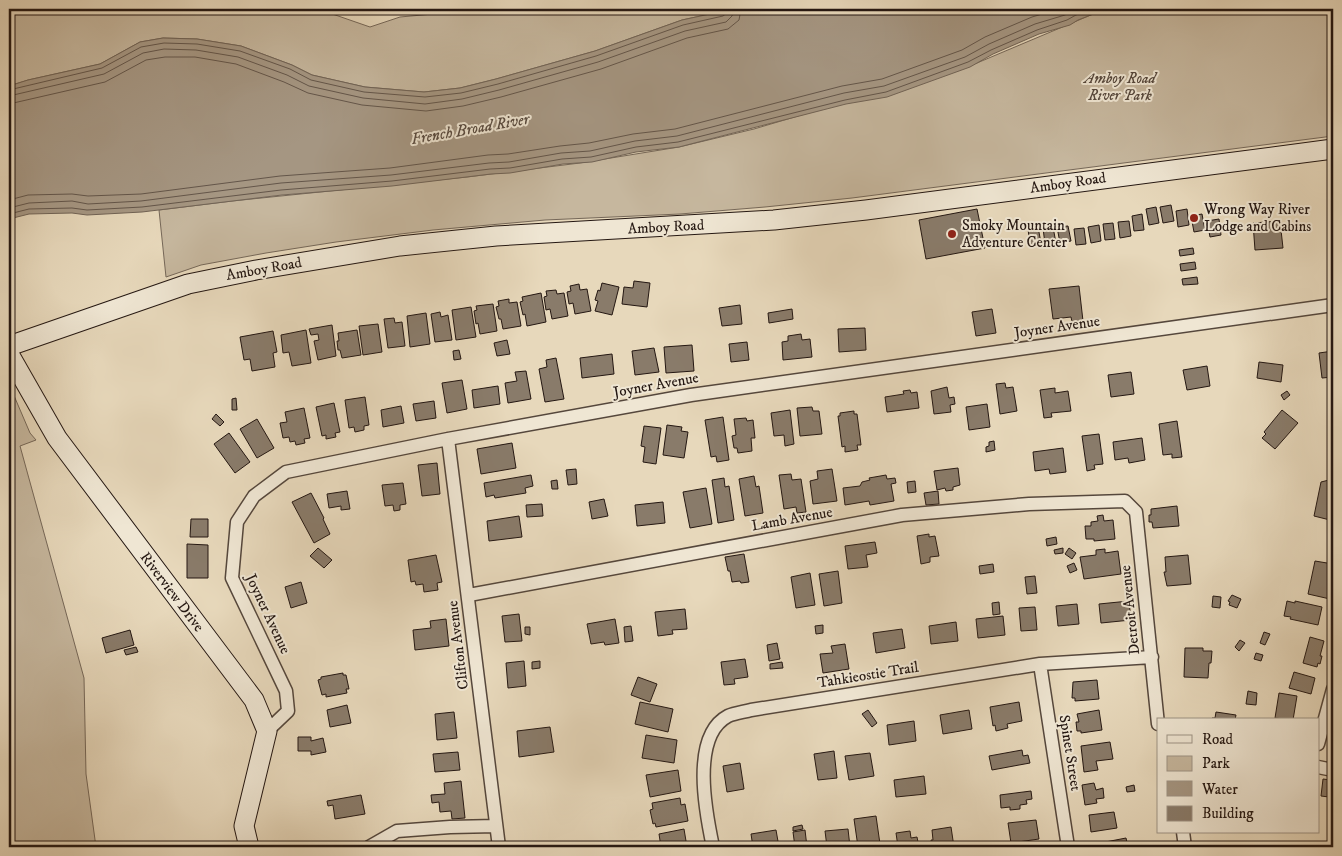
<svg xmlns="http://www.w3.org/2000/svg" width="1342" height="856" font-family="'IM FELL DW Pica',serif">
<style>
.green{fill:#c6b79e;stroke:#756758}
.water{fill:#a59682;stroke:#716355}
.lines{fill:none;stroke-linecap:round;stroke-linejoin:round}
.shore{stroke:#64564a;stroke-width:1}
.building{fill:#897b6a;stroke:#241712}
.street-casing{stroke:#55473c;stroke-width:15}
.secondary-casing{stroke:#241712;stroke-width:21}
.street{stroke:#efe6d3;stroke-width:12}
.secondary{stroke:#efe6d3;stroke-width:19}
.poi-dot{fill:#8f2418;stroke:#efe6d3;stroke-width:2}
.labels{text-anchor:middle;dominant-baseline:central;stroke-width:4;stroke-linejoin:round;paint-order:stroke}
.park-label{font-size:15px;font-style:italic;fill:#55473c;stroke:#efe6d3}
.street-label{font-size:15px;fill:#241712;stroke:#efe6d3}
.poi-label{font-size:15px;fill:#241712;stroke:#efe6d3;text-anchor:start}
.water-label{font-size:16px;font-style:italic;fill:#584a3f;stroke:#efe6d3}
</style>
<rect width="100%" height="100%" fill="#e7d8bb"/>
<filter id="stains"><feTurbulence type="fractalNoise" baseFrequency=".004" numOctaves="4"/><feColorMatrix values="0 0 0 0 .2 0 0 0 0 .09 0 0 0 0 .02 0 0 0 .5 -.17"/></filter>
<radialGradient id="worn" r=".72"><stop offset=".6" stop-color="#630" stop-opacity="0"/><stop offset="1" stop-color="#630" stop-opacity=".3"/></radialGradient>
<path class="green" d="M9,9H318L370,27L400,17L488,9H733L682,20L595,51L496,79L460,88L424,92L365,87L312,75L292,65L241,46L197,39L163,38L140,42L100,64L28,80L9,86Z
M1105,9H1333V136L852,198L765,207L680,214L545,220L433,230L336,242L266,253L201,265L166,277L159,210L232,201L467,177L580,163L679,147L754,129L977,63Z
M9,384L30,433L36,440L20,446L84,678L86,774L96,847H9Z"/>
<path class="water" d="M733,9H1106L1078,20L1070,25L1039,34L993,54L970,67L887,97L846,104L679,147L636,152L592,162L563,164L510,173L491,174L392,186L282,195L142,212L87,215L72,213L29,214L9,219V86L28,80L100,64L140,42L163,38L197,39L241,46L292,65L312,75L365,87L424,92L460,88L496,79L595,51L682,20Z"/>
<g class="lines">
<path class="shore" d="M9,90L102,68L141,47L164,43L197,44L240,51L290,69L311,80L364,92L425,97L461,93L498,84L596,56L683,25L723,16L727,13V9
M9,96L104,74L143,53L164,49L196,50L238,57L287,75L309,86L363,98L425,104L462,99L499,90L598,62L685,31L726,22L732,16L734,9
M9,104L105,82L146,60L165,57H195L236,64L284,82L308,93L362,105L426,111L463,106L501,97L601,69L687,38L728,29L739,20L741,9
M9,200L28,195L72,194L88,196L141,194L280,176L390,168L488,155L508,154L560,146L589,143L633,134L675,129L842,86L882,79L962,50L985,37L1032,17L1059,9
M9,208L29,203L72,201L88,204L141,201L281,183L391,175L489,163L509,162L561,153L590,151L635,141L677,136L844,93L884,86L965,57L989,44L1035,24L1065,15L1075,9
M9,214L29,209L72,208L87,210L142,207L281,190L392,181L490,169L510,168L562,159L591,157L636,147L678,142L845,100L886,92L968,62L991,50L1037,30L1067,20L1076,15L1094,9"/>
</g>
<path class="building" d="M1171,205L1174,221L1163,223L1160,207Z
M1156,207L1159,223L1149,225L1146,209Z
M977,209L985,248L926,259L919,220Z
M1187,209L1189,225L1178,227L1176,211Z
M1142,214L1144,230L1134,231L1132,216Z
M1202,214L1205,230L1194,232L1191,216Z
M1219,219L1221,235L1210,237L1207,221Z
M1129,221L1131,236L1120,238L1118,222Z
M1280,221L1283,248L1255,250L1253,223Z
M1113,223L1115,239L1105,240L1103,224Z
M1099,225L1101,241L1091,243L1088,227Z
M1068,226L1071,241L1060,243L1057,227Z
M1038,227L1041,243L1030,245L1028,229Z
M1053,227L1056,243L1045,244L1043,228Z
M1084,228L1086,244L1076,245L1074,229Z
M1193,248L1194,254L1180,256L1179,250Z
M1195,262L1196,269L1181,271L1180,264Z
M1197,277L1198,284L1183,285L1182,279Z
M634,281L650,283L647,307L622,304L624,287L633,288Z
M602,283L619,287L612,315L595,311L598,301L595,300L598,290L600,291Z
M579,284L580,290L587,289L591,311L575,314L573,303L569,304L567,292L571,291L570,286Z
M1079,286L1083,321L1072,322L1071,317L1053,319L1049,289Z
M556,290L557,294L564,293L568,316L552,319L550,309L546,310L544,297L547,296L546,291Z
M541,293L546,322L527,326L525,314L523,315L520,302L523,301L522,297Z
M509,299V303L517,302L521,326L503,329L501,319H499L496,307L499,306L498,301Z
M493,304L497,331L480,334L478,323L476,324L474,311L477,310L476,306Z
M740,305L742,324L722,326L719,308Z
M471,307L476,337L456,340L452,310Z
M792,309L793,319L769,323L768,313Z
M992,309L996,333L976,336L972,312Z
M440,312L441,317L448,315L452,340L435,342L431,314Z
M426,313L430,344L410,347L407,316Z
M394,318L395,323L402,322L405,346L388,348L384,319Z
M378,324L382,352L363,355L359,326Z
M332,325L336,356L318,360L314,341L319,340L318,334L311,335L309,329Z
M865,328L866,350L839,352L838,329Z
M306,330L311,363L292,366L289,352L283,353L281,335Z
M357,330L361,355L342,358L340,350H338L337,341H339L338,333Z
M273,331L277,352L273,353L275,367L252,371L250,359L244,360L240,337Z
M801,334L802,340L810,339L812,357L783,360L782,342L788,341V336Z
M507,340L510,354L497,356L494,343Z
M747,342L749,360L731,362L729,344Z
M692,345L694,371L666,373L664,347Z
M654,348L659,372L635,375L632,351Z
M459,350L461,359L454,360L453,351Z
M1333,351V377L1322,378L1319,353Z
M612,354L614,374L582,378L580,358Z
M556,358L564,399L545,402L539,369L547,367L546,360Z
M1259,362L1283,365L1281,382L1257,378Z
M1207,366L1210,386L1187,390L1183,370Z
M526,371L531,399L508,403L505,383L517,381L515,372Z
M1131,372L1134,394L1111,397L1108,375Z
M462,380L467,409L447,413L442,383Z
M1005,383L1006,388L1013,387L1017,411L1000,414L996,384Z
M498,386L500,404L474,408L472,390Z
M947,387L949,398L954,397L955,404L950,405L951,412L934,414L931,391Z
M1055,388V393L1068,391L1071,411L1051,413L1052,417L1044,418L1040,390Z
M910,390L911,393L917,392L919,408L887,412L885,397L904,394L903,391Z
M1287,391L1290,395L1284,400L1281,395Z
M365,397L369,425L364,426V430L355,432L354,427L349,428L345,400Z
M236,398L237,410H232V399Z
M434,401L436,418L416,421L413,404Z
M334,403L340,432L335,433L336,437L326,439V435L322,436L316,407Z
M987,404L990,427L969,430L966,407Z
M401,406L404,423L383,427L381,410Z
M812,407L813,411H819L822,434L800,436L797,408Z
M304,408L310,438L304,439L305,443L296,445L295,441L290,442L289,437L283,438L280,423L287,422L285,412Z
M790,410L794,444L785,446L784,435L774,436L771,413Z
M1282,410L1298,423L1275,449L1262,438L1266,434L1264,432Z
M854,411V414H857L861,445H857L858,450L845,452V446L842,447L838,416H840V413Z
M216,414L224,422L220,426L212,419Z
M723,417L729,460L717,462L716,456L711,457L705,420Z
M746,418L747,421L753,420L755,438H751L752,451L738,453L737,448H734L732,436L736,435L734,419Z
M257,419L274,448L257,458L240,429Z
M1177,421L1182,457L1172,458V454L1163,455L1159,424Z
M667,425L682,427L681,431L688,432L684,458L663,455Z
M644,426L661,428L656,464L643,462L645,447L641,446Z
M229,433L250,462L235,473L214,444Z
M1099,434L1103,464L1094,465L1095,469L1087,471L1082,436Z
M1142,438L1145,460L1129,463L1128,458L1115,460L1113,442Z
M994,441L995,450L986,452V447L989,446V442Z
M512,443L516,468L481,474L477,449Z
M1063,448L1066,472L1050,474L1049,469L1035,471L1033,452Z
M437,463L440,494L422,496L418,465Z
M958,468L960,485L953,487V490L946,491L945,488L937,490L934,471Z
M576,469L577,484L568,485L566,470Z
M832,469L837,501L813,504L810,481L818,479L817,471Z
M791,474L792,480L801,479L806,512L797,513L796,507L784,509L779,475Z
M531,475L533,486L525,488L526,493L495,498L494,495L486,497L484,483Z
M886,475L887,479L895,478L896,483L891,484L894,501L870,505L869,501L845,505L843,488L860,486L862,482L870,480L869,478Z
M754,476L756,487L759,486L763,513L745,516L739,479Z
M724,478L725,487L729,486L734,520L718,523L712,480Z
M1333,479V528L1329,527L1330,520L1314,516L1321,482Z
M557,480L558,489H552L551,481Z
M915,481L916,492L908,493L907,482Z
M403,483L406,504L400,505V510L394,511L393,505L385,506L382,485Z
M706,488L712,524L690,528L683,492Z
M347,491L350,509L341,510V506L329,508L327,494Z
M938,491L939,504L926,505L924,493Z
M311,493L324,518L323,519L330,534L314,543L292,502Z
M604,499L608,516L592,519L589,502Z
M663,502L665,523L637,526L635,505Z
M542,504L543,516L527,517L526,505Z
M1177,506L1179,526L1153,528L1152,522H1149V515H1151V509Z
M1103,515L1104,521L1113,520L1115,539L1094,541V539H1086L1085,526H1091V522L1098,521L1097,516Z
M519,516L522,537L489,541L487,521Z
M191,519H208V537H190Z
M929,534V537L935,536L939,556L930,557V562L921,564L917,536Z
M1056,537L1057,544L1047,546L1046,539Z
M875,542L877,553L866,555L868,567L848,569L845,546Z
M187,544L208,545V578H187Z
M318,548L332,560L324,568L310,556Z
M1063,548V553L1055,554L1054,550Z
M1069,548L1076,553L1072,559L1065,554Z
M1105,549V553L1118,551L1121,574L1084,579L1080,557L1096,555V550Z
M744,554L749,582L741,583L740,581L732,582L730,571H728L725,557Z
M436,555L442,582L437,583L438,590L424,592L423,584L416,585L415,581L411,582L408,560Z
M1188,555L1191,584L1167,586L1164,572H1166L1165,557Z
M1315,561L1333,564V587H1332L1330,599L1308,594Z
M1074,563L1077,570L1070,573L1067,566Z
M993,564L994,572L980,574L979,566Z
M838,571L842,603L824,606L819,574Z
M810,573L815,605L796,608L791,577Z
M1035,576L1037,593L1027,594L1025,577Z
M301,582L307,603L291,608L285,587Z
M1232,595L1241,599L1237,608L1229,605L1230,602L1228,601Z
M1213,596L1221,597L1220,608L1212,607Z
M1129,601L1131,620L1101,623L1099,604Z
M1287,601L1295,603V601L1322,607L1318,625L1290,619L1291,617L1284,616Z
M999,602L1000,614L993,615L992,603Z
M1077,604L1079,624L1058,626L1056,606Z
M1035,607L1037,630L1021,631L1019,608Z
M685,609L687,629L672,630L673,634L658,636L655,612Z
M519,614L522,641L505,642L502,616Z
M1003,616L1005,635L978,638L976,619Z
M446,619L449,646L415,650L413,630L431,628L430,621Z
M615,619L619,643L605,645L604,642L591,644L587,624Z
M956,622L958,641L931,644L929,626Z
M823,625V633L816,634L815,626Z
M631,626L633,641L625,642L624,627Z
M525,627H530V635L525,634Z
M902,629L905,648L876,653L873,633Z
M130,630L134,645L106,653L102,638Z
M1264,632L1270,634L1265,645L1260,643Z
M1310,637L1324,641L1320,656H1322L1320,664L1318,663L1317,667L1303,663Z
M1240,640L1245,643L1239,651L1235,647Z
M777,643L780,659L769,661L767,645Z
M845,644L849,669L823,673L820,654L833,653L831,646Z
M136,647L138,652L126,655L124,650Z
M1185,648H1203V651H1212L1211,663H1209L1208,678L1184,677Z
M1256,653L1263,655L1261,661L1254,659Z
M745,659L748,677L734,679L735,684L724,685L721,662Z
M524,661L526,686L508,688L506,663Z
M540,661V668L532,669V662Z
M782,662L783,668L770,669V664Z
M1294,672L1315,678L1311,694L1289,688Z
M343,673V675H346L349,689H346L347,693L326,697V694L322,695L318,680L321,679V677Z
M638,677L657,684L650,702L631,695Z
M1097,680L1099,699L1075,701V698H1072L1073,682Z
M1248,691L1257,693L1256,705L1246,704Z
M1279,693L1297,696L1293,720L1275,718Z
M640,702L673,709L668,732L635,724Z
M1019,702L1022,721L1007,724L1008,728L996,731L995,725L993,726L990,707Z
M347,705L351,723L330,727L327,710Z
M868,710L877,723L872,727L862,714Z
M969,710L972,729L943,734L940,715Z
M1099,710L1102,730L1081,733V731H1077L1076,722H1079L1077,714Z
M454,712L457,738L437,740L435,714Z
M1216,712L1236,715L1235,720H1212V718H1215Z
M914,721L916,741L889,745L887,725Z
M550,727L554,752L519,757L517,731Z
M646,735L677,740L674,763L642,758Z
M298,737H311V741L323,738L326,752L311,755V751H298Z
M1110,742L1113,759L1096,761L1098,770L1084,772L1081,746Z
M1022,750L1023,756L1028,755L1030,763L992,770L989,756Z
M834,751L837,778L818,780L814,754Z
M458,752L460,770L435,772L433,754Z
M870,753L874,776L849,780L845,756Z
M740,763L744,789L727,792L723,766Z
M678,770L681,791L650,797L646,775Z
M924,776L926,794L896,797L894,780Z
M1323,779L1331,780L1329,797L1321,796Z
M461,781L465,818L452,819L451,811L440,812L439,802L432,803L431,795L445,794L444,783Z
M1094,783L1096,790L1103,788L1104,798L1096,799L1097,803L1085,805L1082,785Z
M1134,785L1135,791L1127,792L1126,787Z
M1031,791L1032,799L1026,800L1027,804L1020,805V809L1010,810V807L1001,808L1000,795Z
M361,795L365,814L335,819L333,805L328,806L327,801Z
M680,798L681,805L685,804L688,821L656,827L655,823L653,824L650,810L653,809L652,803Z
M1114,812L1117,828L1091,832L1089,815Z
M876,816L880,844H877L878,847H858L854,819Z
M1036,820L1039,839L1011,843L1008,823Z
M802,825L803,829L793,831V827Z
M951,827L954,847H924L932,846L931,840H933L932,830Z
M684,829L687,847H661L659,834Z
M848,829L850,847H827L825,831Z
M776,830L779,847H753L751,834Z
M805,830L807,847H795L793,832Z
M910,831L911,838L917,837L919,847H898L896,833Z
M1126,838L1128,847H1090V845Z
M468,843V847H449V846Z
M1041,843V847H1012Z"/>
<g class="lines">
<defs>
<path id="street" d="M448,439L499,847
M469,595L902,515L1029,504L1125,501L1136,512L1158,724
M1040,664L1068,847
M267,731L288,711L286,691L232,578L237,522L254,496L286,472L448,439L691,395L1333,305
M1318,744L1333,689
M1318,767L1333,770
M1183,832L1185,847
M369,847L397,831L450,827L496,826
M713,847C706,814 690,736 728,716C735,713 744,712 751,710L1040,664L1152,657"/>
<path id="secondary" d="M9,346L188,284L256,270L400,246L496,236L774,220L866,210L1333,149
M9,354L57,438L254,700L267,731L244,826L249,847"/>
</defs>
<use href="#street" class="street-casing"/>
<use href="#secondary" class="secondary-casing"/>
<use href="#street" class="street"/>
<use href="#secondary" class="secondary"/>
</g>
<g class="poi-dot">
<circle cx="1194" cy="218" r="5"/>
<circle cx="952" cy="234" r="5"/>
</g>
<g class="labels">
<g class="park-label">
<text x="1120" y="78">Amboy Road<tspan x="1120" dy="17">River Park</tspan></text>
</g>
<g class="street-label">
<text transform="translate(1068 183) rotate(-8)">Amboy Road</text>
<text transform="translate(666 227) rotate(-3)">Amboy Road</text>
<text transform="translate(264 269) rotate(-10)">Amboy Road</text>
<text transform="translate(1057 327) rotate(-8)">Joyner Avenue</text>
<text transform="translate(656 385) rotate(-10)">Joyner Avenue</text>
<text transform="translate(792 519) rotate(-10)">Lamb Avenue</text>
<text transform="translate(172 592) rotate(53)">Riverview Drive</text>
<text transform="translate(1130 610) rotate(-96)">Detroit Avenue</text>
<text transform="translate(268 614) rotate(65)">Joyner Avenue</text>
<text transform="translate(458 645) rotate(-97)">Clifton Avenue</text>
<text transform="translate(868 675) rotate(-9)">Tahkieostie Trail</text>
<text transform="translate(1070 753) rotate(81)">Spinet Street</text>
</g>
<g class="poi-label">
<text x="1204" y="209">Wrong Way River<tspan x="1204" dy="17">Lodge and Cabins</tspan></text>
<text x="962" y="225">Smoky Mountain<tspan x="962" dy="17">Adventure Center</tspan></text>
</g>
<g class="water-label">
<text transform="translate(470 129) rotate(-10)">French Broad River</text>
</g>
</g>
<rect width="1342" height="856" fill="none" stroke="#e7d8bb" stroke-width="30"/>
<rect x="10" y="10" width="1322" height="836" fill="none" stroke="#241712" stroke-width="2.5"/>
<rect x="15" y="15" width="1312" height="826" fill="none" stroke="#241712"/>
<rect x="1157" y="718" width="162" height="115" fill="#efe6d3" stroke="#9e9386"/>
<rect x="1167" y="735" width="25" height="8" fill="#efe6d3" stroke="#9e9386"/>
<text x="1202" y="744" font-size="15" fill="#241712">Road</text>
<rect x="1167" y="756" width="25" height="15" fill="#c6b79e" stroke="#9e9386"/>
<text x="1202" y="768" font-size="15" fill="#241712">Park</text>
<rect x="1167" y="781" width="25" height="15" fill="#a59682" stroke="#9e9386"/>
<text x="1202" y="794" font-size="15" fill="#241712">Water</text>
<rect x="1167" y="806" width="25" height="15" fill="#897b6a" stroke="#9e9386"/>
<text x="1202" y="818" font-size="15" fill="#241712">Building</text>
<rect width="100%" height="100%" filter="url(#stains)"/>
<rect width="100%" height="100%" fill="url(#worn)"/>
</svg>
